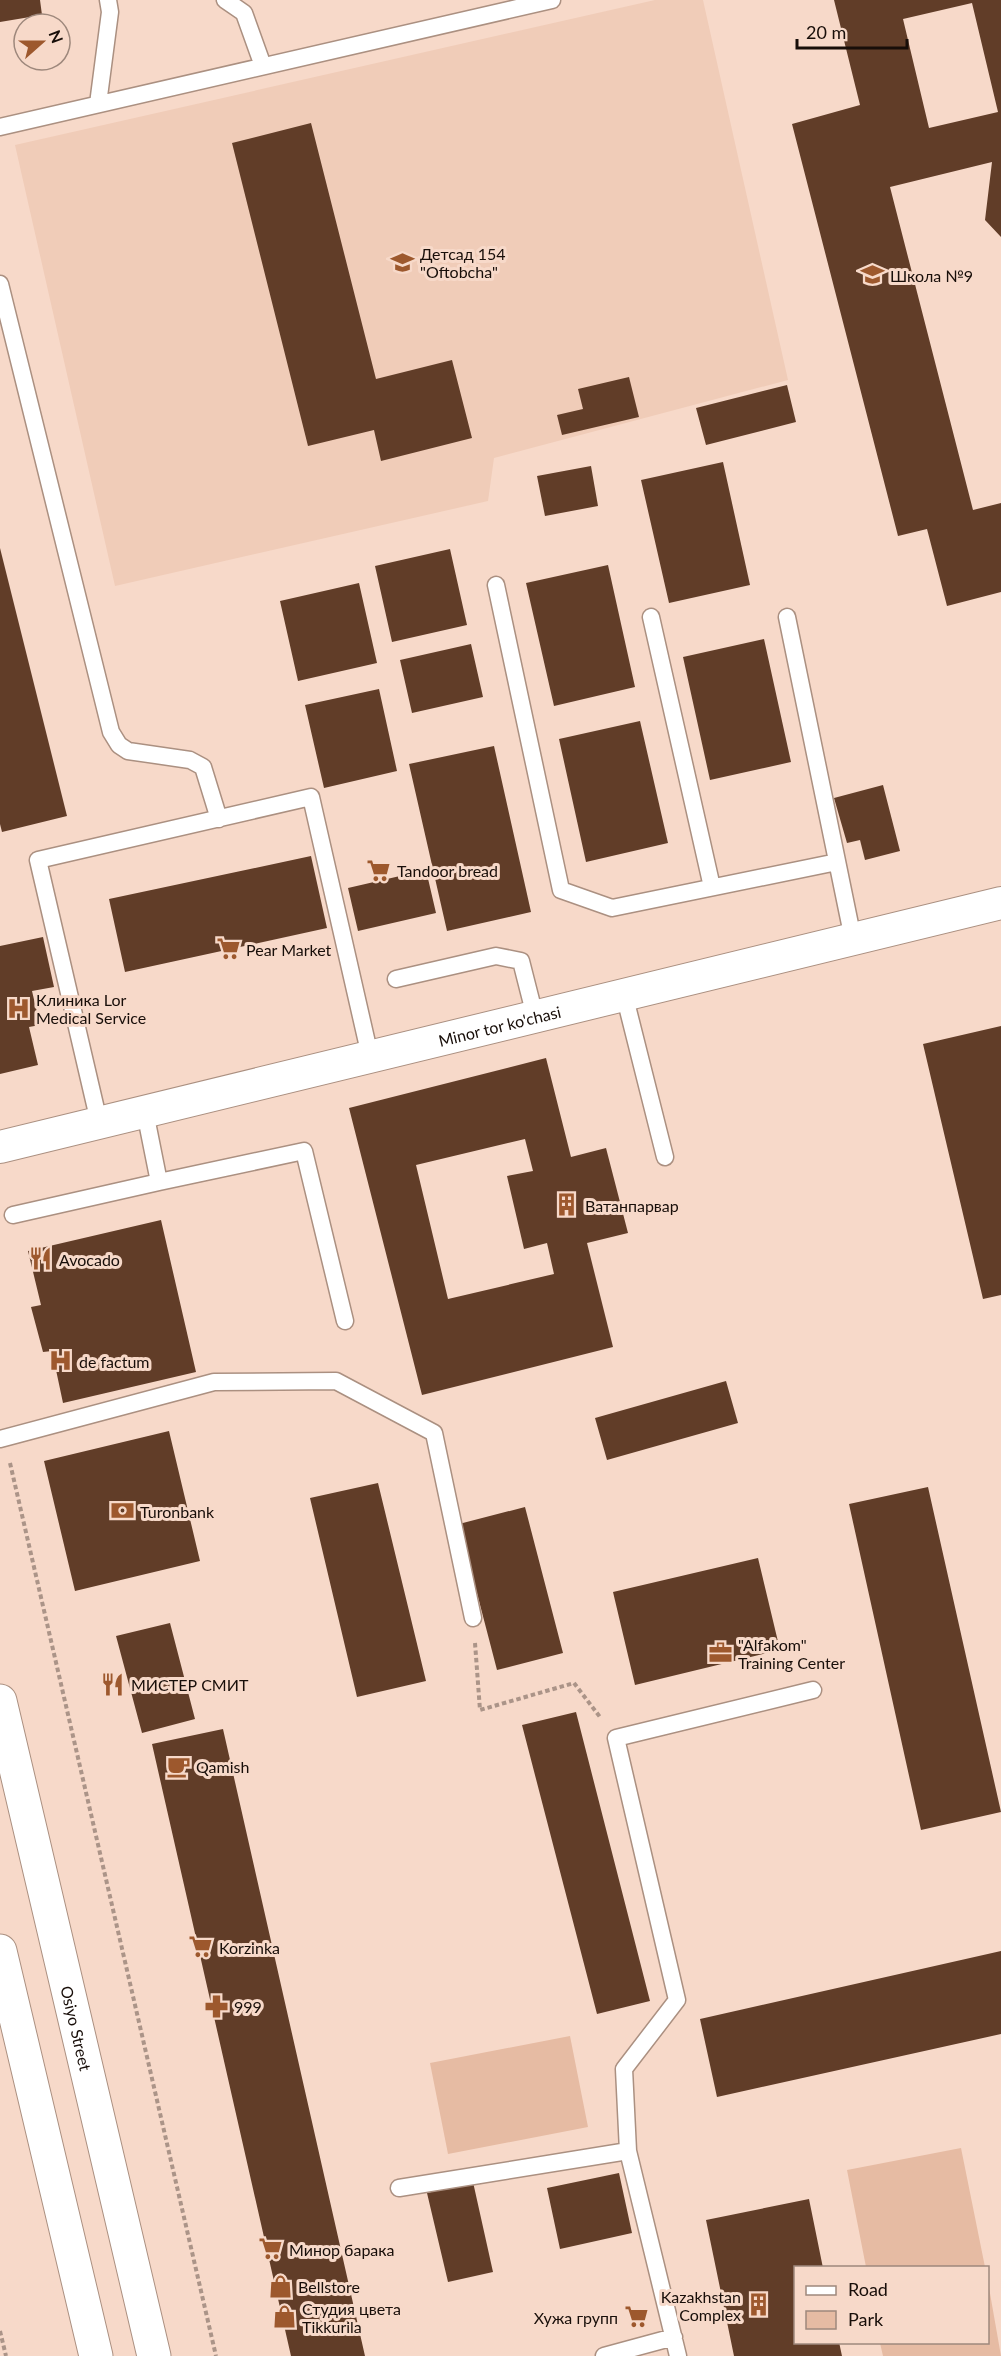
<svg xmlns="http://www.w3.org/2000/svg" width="1001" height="2356" font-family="Lato,sans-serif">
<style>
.built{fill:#f0ccb8}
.green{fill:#e6bba3}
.building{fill:#613d28;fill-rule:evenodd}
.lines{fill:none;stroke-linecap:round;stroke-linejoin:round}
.lane-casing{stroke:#ab9081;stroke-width:19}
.street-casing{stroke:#ab9081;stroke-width:34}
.secondary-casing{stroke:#ab9081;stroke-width:35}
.path{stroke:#ab9488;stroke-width:4;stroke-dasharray:4.5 3;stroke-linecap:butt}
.lane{stroke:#fff;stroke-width:16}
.street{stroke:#fff;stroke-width:32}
.secondary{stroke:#fff;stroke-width:33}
.labels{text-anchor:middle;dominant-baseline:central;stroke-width:6;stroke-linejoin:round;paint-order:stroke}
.poi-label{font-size:16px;fill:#180e09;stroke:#f7d9c9;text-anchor:start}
.street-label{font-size:16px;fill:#180e09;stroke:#f7d9c9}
</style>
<rect width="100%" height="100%" fill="#f7d9c9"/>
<path class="built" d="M655,0H703L788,380L494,458L488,501L115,586L15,145Z"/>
<path class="green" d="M570,2036L588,2127L448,2154L430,2063Z
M961,2148L985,2267H866L847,2170Z
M988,2282L1001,2356H883L880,2343L988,2342Z"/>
<path class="building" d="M0,0H40L42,15L0,22Z
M834,0H1001V237L985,220L992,162L890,187L973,510L1001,503V592L947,606L927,529L898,536L792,124L860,105ZM972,3L998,112L929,128L903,19Z
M311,123L376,379L452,360L472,438L381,461L374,430L308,446L232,143Z
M629,377L639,417L562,435L557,415L583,409L578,389Z
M787,385L796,422L706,445L696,408Z
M723,462L750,585L669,603L641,480Z
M591,466L598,506L545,516L537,476Z
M0,548L67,816L2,832L0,824Z
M450,549L467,625L392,642L375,566Z
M608,565L635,687L554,706L526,583Z
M359,583L377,663L298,681L280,601Z
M764,639L791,762L710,780L683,657Z
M471,644L483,697L412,713L400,660Z
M379,689L397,771L324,788L305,705Z
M640,721L668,843L586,862L559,739Z
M494,746L531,912L447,931L409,764Z
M883,785L900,851L865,860L860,840L847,843L834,798Z
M311,856L327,928L125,972L109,899Z
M426,870L436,913L358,931L348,888Z
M43,937L54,987L32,991L40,1025L29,1027L38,1065L0,1074V946Z
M1001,1026V1295L983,1299L923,1044Z
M546,1058L571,1157L606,1148L628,1233L587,1243L613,1347L422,1395L349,1108ZM525,1139L533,1171L507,1176L524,1249L547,1243L554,1274L448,1299L416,1165Z
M161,1220L196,1372L63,1403L52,1351L43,1352L31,1307L41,1305L28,1251Z
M726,1381L738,1423L607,1460L595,1418Z
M169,1431L200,1561L75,1591L44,1461Z
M378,1483L426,1681L357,1697L310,1498Z
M928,1487L1001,1812L921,1830L849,1504Z
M525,1507L563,1653L497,1670L459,1524Z
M758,1558L780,1650L635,1685L613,1592Z
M170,1623L195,1719L142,1733L116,1636Z
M576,1712L650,2001L597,2014L522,1725Z
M223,1729L365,2356H291L152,1744Z
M1001,1951V2034L717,2097L700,2019Z
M619,2173L632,2233L560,2249L547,2188Z
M473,2182L493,2272L448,2282L427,2193Z
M809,2199L823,2268H796V2342H839L842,2356H734L706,2220Z"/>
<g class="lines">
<defs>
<path id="lane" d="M225,0L244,13L263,66
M98,104L110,12L108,0
M0,127L552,0
M0,284L111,732L119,745L128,751L190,760L203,767L219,819
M496,585L561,890L612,908L837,862
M651,617L712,887
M787,617L853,939
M396,979L496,956L521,961L535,1016
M624,994L665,1157
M145,1112L159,1182L304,1151L345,1321
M99,1122L38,860L311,797L370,1056
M13,1215L159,1182
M0,1439L214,1382L336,1381L434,1433L473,1618
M399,2188L628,2151
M604,2356L674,2337
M678,2356L628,2151L624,2069L677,2000L616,1738L813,1690"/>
<g id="street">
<path id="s1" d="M0,1147L1001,903"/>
</g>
<g id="secondary">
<path id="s2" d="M0,1701L154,2356"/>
<path d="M0,1951L96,2356"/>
</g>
</defs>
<use href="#lane" class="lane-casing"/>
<use href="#street" class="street-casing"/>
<use href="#secondary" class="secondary-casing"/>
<path class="path" d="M10,1463L216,2356
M475,1643L480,1710L574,1683L600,1717
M0,2331L6,2356"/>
<use href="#lane" class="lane"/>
<use href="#street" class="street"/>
<use href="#secondary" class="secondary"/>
</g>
<defs>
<symbol id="school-bare" viewBox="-9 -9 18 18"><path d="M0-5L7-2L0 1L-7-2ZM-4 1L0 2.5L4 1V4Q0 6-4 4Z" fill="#9d582d" stroke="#f7d9c9" stroke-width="2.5" paint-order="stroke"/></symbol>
<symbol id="supermarket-bare" viewBox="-9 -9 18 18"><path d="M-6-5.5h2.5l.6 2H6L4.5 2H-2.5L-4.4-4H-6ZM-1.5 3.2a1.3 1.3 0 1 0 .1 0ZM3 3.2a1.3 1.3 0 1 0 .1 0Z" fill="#9d582d" stroke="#f7d9c9" stroke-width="2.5" paint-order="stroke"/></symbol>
<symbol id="hospital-bare" viewBox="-9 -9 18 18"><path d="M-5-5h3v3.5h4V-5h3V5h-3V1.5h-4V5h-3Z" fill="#9d582d" stroke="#f7d9c9" stroke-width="2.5" paint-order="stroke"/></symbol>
<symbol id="building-bare" viewBox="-9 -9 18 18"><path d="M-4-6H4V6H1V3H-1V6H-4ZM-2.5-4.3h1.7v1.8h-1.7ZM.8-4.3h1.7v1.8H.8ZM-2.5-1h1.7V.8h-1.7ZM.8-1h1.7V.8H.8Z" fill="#9d582d" stroke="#f7d9c9" stroke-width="2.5" paint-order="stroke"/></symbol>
<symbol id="restaurant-bare" viewBox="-9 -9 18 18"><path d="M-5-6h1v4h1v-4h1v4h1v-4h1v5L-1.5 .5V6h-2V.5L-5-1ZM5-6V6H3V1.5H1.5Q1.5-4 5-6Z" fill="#9d582d" stroke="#f7d9c9" stroke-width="2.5" paint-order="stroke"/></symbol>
<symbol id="bank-bare" viewBox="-9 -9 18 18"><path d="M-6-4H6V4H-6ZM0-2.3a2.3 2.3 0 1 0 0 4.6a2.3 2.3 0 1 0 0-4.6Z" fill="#9d582d" stroke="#f7d9c9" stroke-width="2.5" paint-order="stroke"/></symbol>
<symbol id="office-bare" viewBox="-9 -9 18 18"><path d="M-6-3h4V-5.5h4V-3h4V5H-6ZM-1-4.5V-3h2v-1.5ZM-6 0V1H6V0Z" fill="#9d582d" stroke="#f7d9c9" stroke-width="2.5" paint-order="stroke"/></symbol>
<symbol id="cafe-bare" viewBox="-9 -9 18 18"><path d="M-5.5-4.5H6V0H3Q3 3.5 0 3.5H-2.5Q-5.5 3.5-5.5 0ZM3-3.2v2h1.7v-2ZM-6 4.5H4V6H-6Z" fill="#9d582d" stroke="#f7d9c9" stroke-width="2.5" paint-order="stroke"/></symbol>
<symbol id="pharmacy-bare" viewBox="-9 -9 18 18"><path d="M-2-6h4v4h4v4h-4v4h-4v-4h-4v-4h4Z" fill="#9d582d" stroke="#f7d9c9" stroke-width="2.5" paint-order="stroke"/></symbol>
<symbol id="shop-bare" viewBox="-9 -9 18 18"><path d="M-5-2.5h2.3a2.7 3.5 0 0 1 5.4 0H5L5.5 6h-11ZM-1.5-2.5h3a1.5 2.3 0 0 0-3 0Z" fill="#9d582d" stroke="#f7d9c9" stroke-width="2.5" paint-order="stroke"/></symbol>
</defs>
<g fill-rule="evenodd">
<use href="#school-bare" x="386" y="246" width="33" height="33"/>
<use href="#school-bare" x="856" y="258" width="33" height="33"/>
<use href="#supermarket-bare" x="362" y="854" width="33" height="33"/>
<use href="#supermarket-bare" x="212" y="932" width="33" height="33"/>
<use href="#hospital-bare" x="2" y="992" width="33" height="33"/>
<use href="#building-bare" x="550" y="1188" width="33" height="33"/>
<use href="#restaurant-bare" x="24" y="1242" width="33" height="33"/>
<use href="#hospital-bare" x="44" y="1344" width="33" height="33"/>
<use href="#bank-bare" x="106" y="1494" width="33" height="33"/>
<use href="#office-bare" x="704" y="1636" width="33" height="33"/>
<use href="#restaurant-bare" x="96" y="1668" width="33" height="33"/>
<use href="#cafe-bare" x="162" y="1750" width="33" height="33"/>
<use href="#supermarket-bare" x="184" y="1930" width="33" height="33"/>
<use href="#pharmacy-bare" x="200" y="1990" width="33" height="33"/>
<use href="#supermarket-bare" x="254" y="2232" width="33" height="33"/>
<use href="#shop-bare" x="264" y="2270" width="33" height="33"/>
<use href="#building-bare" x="742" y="2288" width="33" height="33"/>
<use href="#shop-bare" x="268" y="2300" width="33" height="33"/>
<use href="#supermarket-bare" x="620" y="2300" width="33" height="33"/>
</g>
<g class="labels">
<g class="poi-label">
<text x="420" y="253">Детсад 154<tspan x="420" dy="18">"Oftobcha"</tspan></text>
<text x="890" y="275">Школа №9</text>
<text x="397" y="870">Tandoor bread</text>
<text x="246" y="949">Pear Market</text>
<text x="36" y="999">Клиника Lor<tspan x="36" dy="18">Medical Service</tspan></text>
<text x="585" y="1205">Ватанпарвар</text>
<text x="59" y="1259">Avocado</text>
<text x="79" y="1361">de factum</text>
<text x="140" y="1511">Turonbank</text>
<text x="738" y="1644">"Alfakom"<tspan x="738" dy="18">Training Center</tspan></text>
<text x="131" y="1684">МИСТЕР СМИТ</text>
<text x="196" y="1766">Qamish</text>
<text x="219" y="1947">Korzinka</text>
<text x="234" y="2006">999</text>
<text x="289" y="2249">Минор барака</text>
<text x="298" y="2286">Bellstore</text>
<text x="741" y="2296" text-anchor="end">Kazakhstan<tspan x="741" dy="18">Complex</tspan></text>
<text x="302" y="2308">Студия цвета<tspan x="302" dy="18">Tikkurila</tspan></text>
<text x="618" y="2317" text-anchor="end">Хужа групп</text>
</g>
<g class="street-label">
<text stroke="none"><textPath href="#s1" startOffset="514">Minor tor ko'chasi</textPath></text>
<text stroke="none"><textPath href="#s2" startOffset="336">Osiyo Street</textPath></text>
</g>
</g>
<rect x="794" y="2266" width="195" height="78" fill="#f7d9c9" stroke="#9e887c" stroke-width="1.5"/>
<rect x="806" y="2286" width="30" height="9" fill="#ffffff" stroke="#9e887c" stroke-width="1.5"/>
<text x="848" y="2296" font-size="18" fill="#180e09">Road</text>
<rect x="806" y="2311" width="30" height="18" fill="#e6bba3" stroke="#9e887c" stroke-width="1.5"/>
<text x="848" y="2326" font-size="18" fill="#180e09">Park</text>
<g transform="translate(42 42) rotate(69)"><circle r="28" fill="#f7d9c9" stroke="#9e887c" stroke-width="1.5"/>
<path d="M0-4.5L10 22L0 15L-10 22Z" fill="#9d582d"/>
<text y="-9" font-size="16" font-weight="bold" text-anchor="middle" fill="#180e09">N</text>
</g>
<path d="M797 39v9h110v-9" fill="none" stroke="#180e09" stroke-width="3"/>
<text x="806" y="39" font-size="18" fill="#180e09" stroke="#f7d9c9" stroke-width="4.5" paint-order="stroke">20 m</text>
</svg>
